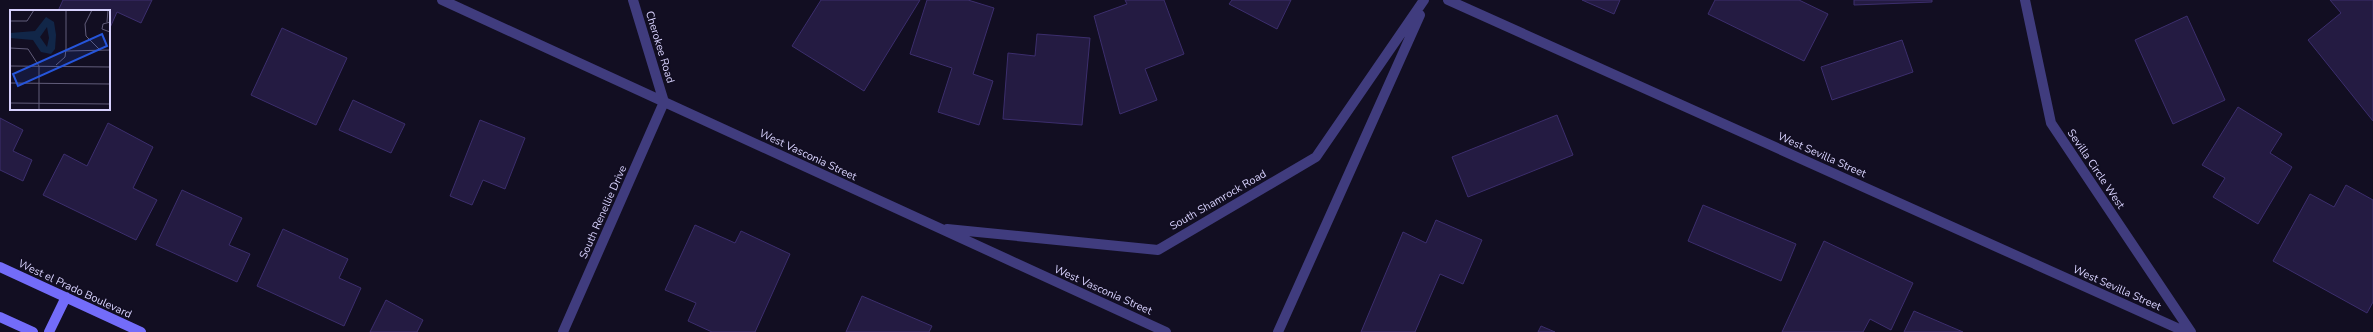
<svg xmlns="http://www.w3.org/2000/svg" width="2373" height="332" font-family="'Nunito Sans',sans-serif">
<style>
.building{fill:#241b42;stroke:#3c2e6d}
.lines{fill:none;stroke-linecap:round;stroke-linejoin:round}
.street{stroke:#403c7e;stroke-width:10}
.secondary{stroke:#736cf9;stroke-width:10}
.labels{text-anchor:middle;dominant-baseline:central;stroke-width:3.5;stroke-linejoin:round;paint-order:stroke}
.street-label{font-size:11px;fill:#d7d1fd;stroke:#120e22}
.inset-road{fill:none;stroke:#615c7a;stroke-width:1}
.view{fill:#2655da;fill-opacity:0.15;stroke:#2655da;stroke-width:2}
.inset-edge{fill:none;stroke:#d7d1fd;stroke-width:2}
</style>
<rect width="100%" height="100%" fill="#120e22"/>
<path class="building" d="M63,0H152L141,23L117,12L109,30V11H58Z
M821,0H920L864,91L792,46Z
M927,0H968L994,8L973,74L993,81L979,125L938,112L952,68L910,54Z
M1125,0H1164L1184,54L1145,69L1157,100L1120,114L1094,16L1127,4Z
M1232,0H1291L1277,29L1229,4Z
M1582,0H1620L1614,14Z
M1715,0H1799L1828,14L1804,61L1708,14Z
M1854,0H1932V2L1854,5Z
M2330,0H2373V121L2308,40L2341,13Z
M2187,16L2225,100L2173,124L2135,40Z
M282,28L347,58L316,125L251,95Z
M1037,34L1090,38L1082,125L1003,119L1008,53L1035,56Z
M1902,40L1913,72L1832,100L1821,67Z
M353,100L405,124L391,153L339,130Z
M2238,107L2282,134L2270,153L2292,167L2258,224L2213,197L2225,178L2202,165Z
M1557,115L1573,155L1468,197L1452,157Z
M0,118L23,130L13,151L32,160L23,181L0,170Z
M480,120L525,138L505,189L483,180L472,205L450,196Z
M108,123L153,147L133,188L157,200L136,240L43,195L64,154L87,166Z
M2346,185L2373,200V302L2367,313L2273,261L2310,194L2334,207Z
M182,190L242,218L229,245L250,254L237,282L156,245Z
M1703,205L1796,244L1781,281L1688,241Z
M1436,220L1482,240L1463,284L1440,274L1415,332H1361L1403,232L1426,243Z
M695,225L735,243L741,231L790,254L755,332H712L688,321L696,303L665,290Z
M283,229L348,259L339,278L361,288L344,326L257,286Z
M1824,241L1913,283L1891,330L1870,319L1863,332H1782Z
M862,296L932,326L929,332H846Z
M386,300L423,320L417,332H370Z
M1914,311L1963,332H1904Z
M1541,326L1555,332H1538Z"/>
<g class="lines">
<path class="street" d="M442,0L1166,332
M1448,0L2186,332
M2025,0L2051,123L2191,332
M947,229L1158,250L1316,157L1424,0
M563,332L664,102L633,0
M1278,332L1420,15"/>
<path class="secondary" d="M0,267L141,332
M0,317L33,332
M49,332L66,297"/>
</g>
<g class="labels">
<g class="street-label">
<text transform="translate(660 47) rotate(73)">Cherokee Road</text>
<text transform="translate(808 155) rotate(25)">West Vasconia Street</text>
<text transform="translate(1822 155) rotate(24)">West Sevilla Street</text>
<text transform="translate(2096 169) rotate(56)">Sevilla Circle West</text>
<text transform="translate(1218 200) rotate(-30)">South Shamrock Road</text>
<text transform="translate(603 212) rotate(-66)">South Renellie Drive</text>
<text transform="translate(2117 288) rotate(24)">West Sevilla Street</text>
<text transform="translate(75 289) rotate(25)">West el Prado Boulevard</text>
<text transform="translate(1103 290) rotate(24)">West Vasconia Street</text>
</g>
</g>
<g transform="translate(10 10)">
<rect width="100" height="100" fill="#120e22"/>
<path d="M36,7L44,12L46,25L45,39L41,44L31,42L23,30L0,28V23L25,21ZM37,17L39,28L37,37L30,27Z" fill="#112648" fill-rule="evenodd"/>
<path class="inset-road" d="M82,0L75,14L76,26L90,40M0,11H17L24,0M97,12L98,0M100,12L93,14L92,19L100,22M0,38L18,39L29,56V100M56,41L100,40M46,55L55,47L56,39V0M0,56L100,57M0,73L100,74M0,93L100,94"/>
<path class="view" d="M92,24L97,36L8,76L3,64Z"/>
<rect width="100" height="100" class="inset-edge"/>
</g>
</svg>
